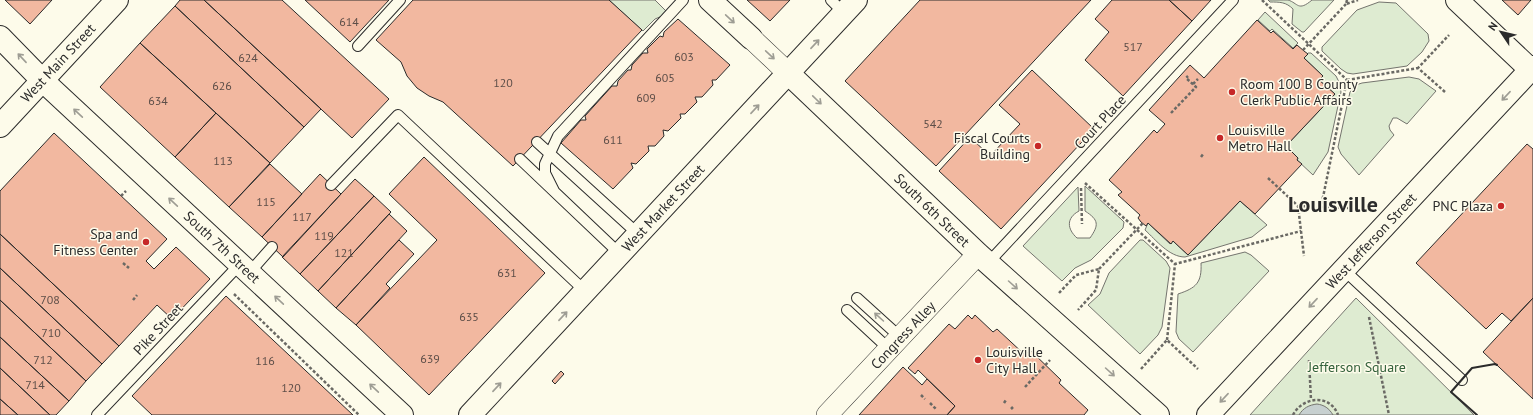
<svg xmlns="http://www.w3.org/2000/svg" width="1533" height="415" font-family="'PT Sans',sans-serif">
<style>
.green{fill:#deebd1;stroke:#74746e}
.water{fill:#c7d0d0;stroke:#74746e}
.building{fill:#f2b8a0;stroke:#2b2b2b}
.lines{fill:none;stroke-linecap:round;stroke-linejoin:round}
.lane-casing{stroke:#2b2b2b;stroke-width:12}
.street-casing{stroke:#2b2b2b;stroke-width:22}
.secondary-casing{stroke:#2b2b2b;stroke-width:24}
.primary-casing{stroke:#2b2b2b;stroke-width:24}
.path{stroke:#6a6964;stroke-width:2.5;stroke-dasharray:3 2;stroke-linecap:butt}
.lane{stroke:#fdfbea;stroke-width:10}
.street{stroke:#fdfbea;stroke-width:21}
.secondary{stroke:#fdfbea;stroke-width:22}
.primary{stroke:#fdfbea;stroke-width:22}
.wall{stroke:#2b2b2b;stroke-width:2}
.oneway{stroke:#9e9d94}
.poi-dot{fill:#c62828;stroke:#fdfbea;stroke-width:1.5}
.labels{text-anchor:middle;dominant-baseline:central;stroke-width:3;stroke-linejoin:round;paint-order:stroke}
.number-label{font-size:12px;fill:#5d4e48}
.street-label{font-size:14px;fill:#2b2b2b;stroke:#fdfbea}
.poi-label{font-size:14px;fill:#2b2b2b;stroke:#fdfbea;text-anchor:start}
.park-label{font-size:14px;fill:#34623c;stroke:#fdfbea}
.town-label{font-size:22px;font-weight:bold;fill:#2b2b2b;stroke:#fdfbea}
</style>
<rect width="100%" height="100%" fill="#fdfbea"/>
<path class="green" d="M609,0H655L667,12L662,16L655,19L643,31Z
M1268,0C1274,0 1282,0 1288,0C1298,3 1298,12 1312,0H1334L1304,32H1302L1292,24L1293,9C1286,2 1280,2 1270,2Z
M1379,2L1396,3L1428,34L1429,41L1422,52L1407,66L1353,74L1347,73L1341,69L1322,51V47L1357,10Z
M1265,12L1298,43L1293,48L1272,29L1270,31L1258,20Z
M1308,53H1311L1336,76L1339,82L1341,92L1328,152L1313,175L1297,160L1298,158L1286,146L1335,94L1319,80L1323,76L1304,58Z
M1409,77L1419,79L1436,91L1407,124L1397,118H1393L1389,126L1390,130L1394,135L1359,175L1341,154L1338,147L1350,92L1356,85L1362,83Z
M1085,186L1121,219L1124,222L1123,228L1091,260L1075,268L1062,281L1023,246L1078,187L1079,211C1066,218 1067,229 1077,238H1090C1099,225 1099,220 1085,211Z
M1240,201L1267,225L1252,237L1185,257C1169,257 1156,240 1145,230L1148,223L1170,244L1173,241L1188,255Z
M1140,240H1143L1166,261L1170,268L1162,327L1158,335L1140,354L1088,305L1100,294L1109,273Z
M1245,252L1251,255L1269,271L1193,352L1179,339L1176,332L1178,294C1196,288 1202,283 1201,263Z
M1356,298L1474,415H1250Z"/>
<path class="water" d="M1317,404C1324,405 1329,408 1333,415H1299C1303,408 1309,405 1317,404Z"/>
<path class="building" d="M5,0H52L30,24Z
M180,0H204L321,109L304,127L175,6Z
M204,0H282L389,99L352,138Z
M305,0H389L350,42Z
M413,0H609L642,30L513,166L443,102L429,96L417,88L407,76L401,62L376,40Z
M747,0H790L770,21Z
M920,0H1091L936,166L845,81Z
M1112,0H1169L1192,21L1123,96L1085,60L1109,32L1095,19Z
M1169,0H1211L1192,21Z
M1502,0H1531L1518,15Z
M175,6L304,127L270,163L140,43Z
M678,19L730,65L716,80H712L713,85L702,97H695L697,102L685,114H680L681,118L668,131L663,130L664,136L655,146H648L649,151L636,164L631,163L633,168L613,189L561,143L581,120H586L585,116L612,86H617L618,81L628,70H631L632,65L643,53H648L647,49L660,36L663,37L664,32Z
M1257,20L1271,33L1273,31L1293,49L1297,45L1304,51L1308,54L1304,58L1323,76L1319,80L1335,94L1286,146L1298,158L1297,160L1302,164L1255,214L1240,201L1188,255L1173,241L1171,244L1148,223L1146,226L1141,222L1138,218L1140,215L1118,195L1122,192L1109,180L1154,130L1157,133L1165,124L1149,110L1190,65L1204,78Z
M140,43L216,113L175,157L100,87Z
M1032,70L1094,129L1001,229L939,171L970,137L990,156L1020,124L999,105Z
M216,113L270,163L229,207L175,157Z
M54,133L167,239L146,261L154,269L176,247L210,279L172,319L157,305L119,346L0,234V191Z
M1527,144L1533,149V298L1511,321L1502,313L1486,329L1416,263Z
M424,157L545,273L429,395L356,325L437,240L389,194Z
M270,164L302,194L262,237L229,207Z
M320,174L341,194L283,257L262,237Z
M355,179L374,196L300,274L282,257Z
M374,196L391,212L318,291L300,274Z
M389,214L407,231L336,308L318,291Z
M0,234L119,346L102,364L0,268Z
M399,240L414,254L386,284L390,288L356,325L336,308Z
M0,268L102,364L86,381L0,300Z
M226,296L353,415H152L132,396Z
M1533,298V399L1483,352Z
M0,300L86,381L69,401L0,337Z
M968,315L972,319L975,315L993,332L997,329L1025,355L1030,350L1061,380L1059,383L1088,410L1084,415H947L955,406L918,370L915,374L908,368L949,324L955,329Z
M0,337L69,401L56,415H50L0,368Z
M903,367L922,385L927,379L955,406L947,415H859Z
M0,368L50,415H18L0,399Z
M561,371L564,374L555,384L552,381Z
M0,399L18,415H0Z"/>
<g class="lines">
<defs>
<path id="lane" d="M831,0L844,13
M358,46L400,0
M537,142L638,234
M520,159L620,254
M331,185L398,115L585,291
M554,191L545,173V164L558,136L683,0
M988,263L1233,0
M1344,270L1462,380
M249,273L272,247
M857,298L900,337
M847,310L889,349
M97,415L240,264"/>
<path id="street" d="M751,38L788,73
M827,415L978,254"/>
<path id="secondary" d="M710,0L751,38
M1457,0L1533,72
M0,37L42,80L402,415
M788,73L978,254L1158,415
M1208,415L1533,67"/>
<path id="primary" d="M0,126L117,0
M470,415L856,0"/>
</defs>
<use href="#lane" class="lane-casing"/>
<use href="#street" class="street-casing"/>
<use href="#secondary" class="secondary-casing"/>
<use href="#primary" class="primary-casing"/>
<path class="path" d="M1262,0L1347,80L1321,207
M1347,0L1346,4L1358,0
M1303,50L1346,4
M1347,80L1418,68
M1193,84L1198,79
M1445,92L1418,68L1449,35
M1171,113L1196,87L1186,78L1188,76
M1201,157L1204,153
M1268,178L1298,206L1348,208
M1085,183L1175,264L1301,231
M1081,188L1082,224
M121,196L126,191
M1298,206L1304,256
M111,252L114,255
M123,263L129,268
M1099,269L1143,223
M1059,293L1076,275L1099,269L1096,290L1078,310
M234,294L359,415
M133,300L137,295
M1369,317L1389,415
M1167,340L1175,264
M1309,360L1311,400
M1141,369L1167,340L1198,369
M1025,387L1050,360
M921,395L925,399
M930,403L936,409
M1004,403L1006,400
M1011,409L1013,407
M1293,415C1302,397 1330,393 1338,415"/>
<use href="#lane" class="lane"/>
<use href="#street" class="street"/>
<use href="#secondary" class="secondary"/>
<use href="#primary" class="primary"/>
<path class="wall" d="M1477,415L1451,392L1472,368L1495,364L1497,365"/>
</g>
<defs><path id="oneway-shaft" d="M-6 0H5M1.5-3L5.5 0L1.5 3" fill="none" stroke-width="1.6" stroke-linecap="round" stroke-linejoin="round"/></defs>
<g class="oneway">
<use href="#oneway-shaft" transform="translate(730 19) rotate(43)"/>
<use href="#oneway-shaft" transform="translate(815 44) rotate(-47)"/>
<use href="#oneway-shaft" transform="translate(770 55) rotate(43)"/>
<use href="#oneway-shaft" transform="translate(22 58) rotate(-133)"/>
<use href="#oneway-shaft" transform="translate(1506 96) rotate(133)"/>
<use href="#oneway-shaft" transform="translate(817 100) rotate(44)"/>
<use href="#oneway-shaft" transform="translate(755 109) rotate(-47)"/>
<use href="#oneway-shaft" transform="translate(78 113) rotate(-137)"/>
<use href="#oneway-shaft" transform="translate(173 202) rotate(-137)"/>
<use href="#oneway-shaft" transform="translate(1013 285) rotate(42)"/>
<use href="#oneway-shaft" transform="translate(279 300) rotate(-137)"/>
<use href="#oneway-shaft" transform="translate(1313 303) rotate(133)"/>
<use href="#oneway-shaft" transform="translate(563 316) rotate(-47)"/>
<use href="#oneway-shaft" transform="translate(879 317) rotate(-138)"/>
<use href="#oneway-shaft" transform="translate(1110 372) rotate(42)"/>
<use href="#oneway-shaft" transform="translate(497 387) rotate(-47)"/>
<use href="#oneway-shaft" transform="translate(374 388) rotate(-137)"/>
<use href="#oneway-shaft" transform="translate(1224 398) rotate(133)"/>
</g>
<g class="poi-dot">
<circle cx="1232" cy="92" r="4"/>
<circle cx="1220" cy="138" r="4"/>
<circle cx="1038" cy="146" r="4"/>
<circle cx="1501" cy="206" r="4"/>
<circle cx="146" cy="242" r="4"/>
<circle cx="978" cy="360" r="4"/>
</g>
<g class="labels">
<g class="number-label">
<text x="349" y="21">614</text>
<text x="1133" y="46">517</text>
<text x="684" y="56">603</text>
<text x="248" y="57">624</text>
<text x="665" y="77">605</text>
<text x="503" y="82">120</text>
<text x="222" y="85">626</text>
<text x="646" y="97">609</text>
<text x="158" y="100">634</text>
<text x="933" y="123">542</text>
<text x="613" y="139">611</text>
<text x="223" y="160">113</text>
<text x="266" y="201">115</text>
<text x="302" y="216">117</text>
<text x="324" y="235">119</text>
<text x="344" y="252">121</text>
<text x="507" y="272">631</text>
<text x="50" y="299">708</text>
<text x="469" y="316">635</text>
<text x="51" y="332">710</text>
<text x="430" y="358">639</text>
<text x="43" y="359">712</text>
<text x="265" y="360">116</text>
<text x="35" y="384">714</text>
<text x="291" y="387">120</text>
</g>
<g class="street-label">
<text transform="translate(58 63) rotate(-47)">West Main Street</text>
<text transform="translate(1100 122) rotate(-47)">Court Place</text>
<text transform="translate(663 208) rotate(-47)">West Market Street</text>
<text transform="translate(932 210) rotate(44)">South 6th Street</text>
<text transform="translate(1371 241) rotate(-47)">West Jefferson Street</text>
<text transform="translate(222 247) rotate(43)">South 7th Street</text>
<text transform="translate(158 329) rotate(-47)">Pike Street</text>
<text transform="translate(903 335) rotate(-47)">Congress Alley</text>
</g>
<g class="poi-label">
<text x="1240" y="84">Room 100 B County<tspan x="1240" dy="16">Clerk Public Affairs</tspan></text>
<text x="1228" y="130">Louisville<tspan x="1228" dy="16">Metro Hall</tspan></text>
<text x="1030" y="138" text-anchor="end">Fiscal Courts<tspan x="1030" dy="16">Building</tspan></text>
<text x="1493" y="206" text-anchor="end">PNC Plaza</text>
<text x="138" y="234" text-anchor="end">Spa and<tspan x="138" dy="16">Fitness Center</tspan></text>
<text x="986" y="352">Louisville<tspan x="986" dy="16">City Hall</tspan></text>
</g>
<g class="park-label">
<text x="1357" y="367">Jefferson Square</text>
</g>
<g class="town-label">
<text x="1333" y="204">Louisville</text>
</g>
</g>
<g transform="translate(1501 32) rotate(305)" stroke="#fdfbea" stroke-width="3" paint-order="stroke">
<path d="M0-3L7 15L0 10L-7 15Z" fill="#2b2b2b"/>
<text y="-6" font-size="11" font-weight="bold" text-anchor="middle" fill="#2b2b2b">N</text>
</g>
</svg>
